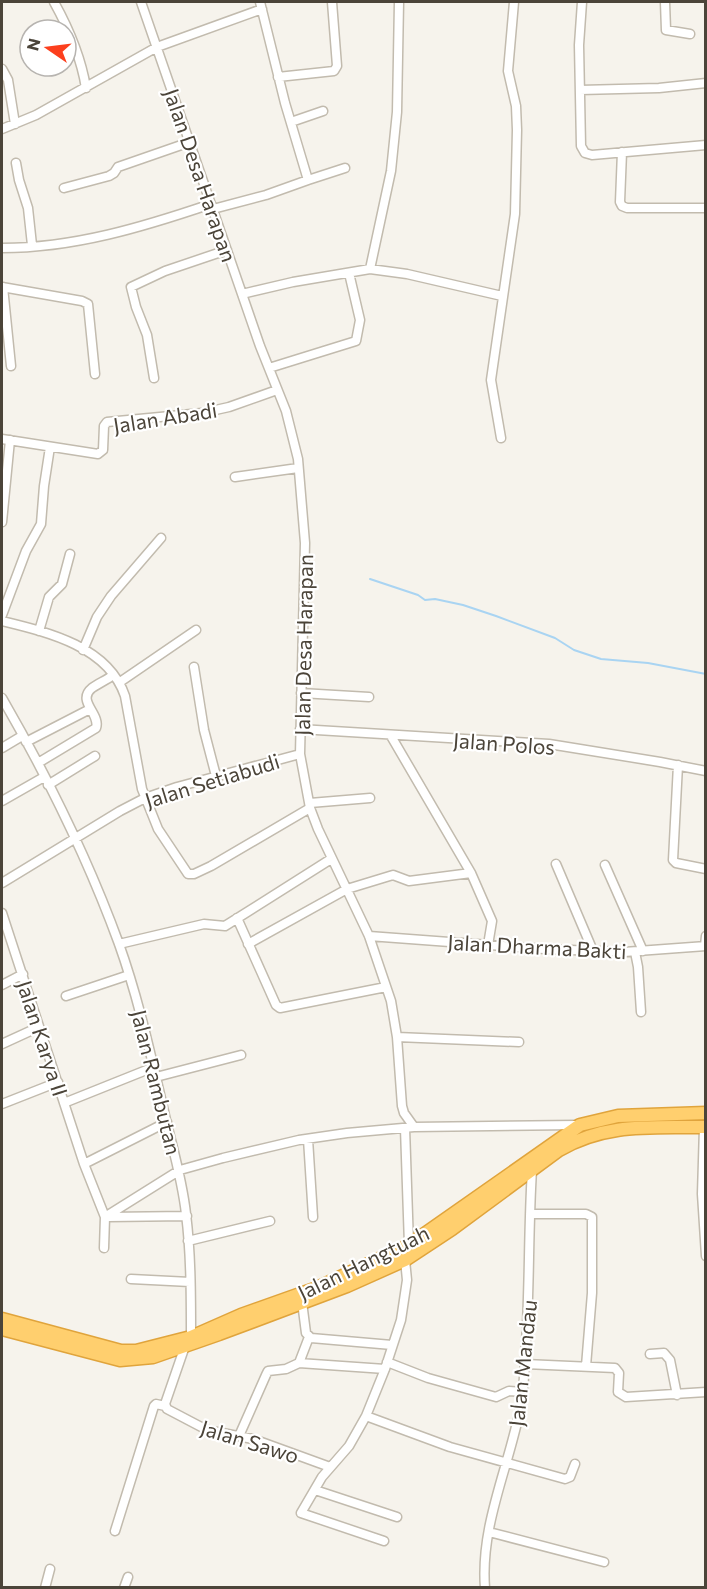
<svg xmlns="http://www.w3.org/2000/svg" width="707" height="1589" font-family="Commissioner,sans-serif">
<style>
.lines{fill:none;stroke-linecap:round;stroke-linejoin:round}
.stream{stroke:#a9d4f2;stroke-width:2}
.minor-casing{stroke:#c2bbae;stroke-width:11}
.highway-casing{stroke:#e0a43c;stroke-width:15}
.minor{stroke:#fff;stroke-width:8}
.highway{stroke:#ffcf6e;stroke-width:12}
.labels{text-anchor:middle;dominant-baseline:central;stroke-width:4.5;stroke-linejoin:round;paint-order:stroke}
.street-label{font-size:21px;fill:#4b4439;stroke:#fff}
</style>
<rect width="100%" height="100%" fill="#f6f3ec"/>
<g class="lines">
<path class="stream" d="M370,579L418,595L425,600L435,599L463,605L496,616L555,638L574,650L601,659L648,663L706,674"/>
<defs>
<path id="minor" d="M54,2C69,29 81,57 86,88
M141,2L260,346L286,411L298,459L305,543L300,754L310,808L318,829L369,936L391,1001L397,1037L402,1106L404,1113L414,1127L577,1125
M582,2L579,45L581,146L585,153L592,155L706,145
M665,2L666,30L690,34
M2,69L8,80L15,124
M278,77L334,71L337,66L332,2
M580,90L659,88L706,83
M291,122L323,111
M2,129L36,115L157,47L262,9
M622,152L620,202L622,206L627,208H706
M16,163L19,180L28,208L32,245
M308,180L345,168
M64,188L109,176L114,173L118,167L190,142
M213,209L266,195L308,180L285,103L260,2
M2,248C74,248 143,227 211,204
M370,269L391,171L397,112L399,2
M2,287L82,301L88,304L95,374
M3,287L11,366
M242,294L293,282L370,269L407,274L502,296
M269,368L356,341L360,320L349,273
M154,378L147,335L136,307L131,287L165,271L227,250
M501,438L491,380L515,214L517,130L516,106L508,71L514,2
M2,439L98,454L103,450L104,426L107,422L202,413L229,407L277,390
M235,477L298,468
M2,522L10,440
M2,615L26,551L41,524L44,486L50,447
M2,621C47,632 108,646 125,696L142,789L158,829L188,874H194L211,866L310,808
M39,631L49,597L62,584L70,554
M83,650L97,617L111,596L161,538
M194,667L204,730L216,776
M120,682L196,630
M301,693L369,697
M2,698C47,776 88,859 119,944C138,997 150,1052 163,1107C171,1143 182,1177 186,1214C191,1254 191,1296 191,1337
M300,729L549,744L660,762L706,771
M391,736L471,873L492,921L488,945
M26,742L90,709
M2,748L22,736
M38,763L96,728C101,714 76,701 92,688C99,683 107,680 113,675
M678,765L673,860L676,863L706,869
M48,785L95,756
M2,801L44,777
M310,803L370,798
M556,864L593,951
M605,865L643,951
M2,883L120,811L145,798L177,787L300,754
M2,913L84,1164L105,1217L104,1248
M237,918L276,1005L280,1008L386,987
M369,936L544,949L624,952L706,946
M119,944L204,924L225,926L331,859
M248,944L347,889L393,875L409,881L471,873
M705,946L706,936
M635,952L638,967L641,1012
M2,985L23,974
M66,996L129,975
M397,1037L519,1042
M2,1044L39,1027
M156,1077L241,1055
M64,1103L154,1067
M2,1104L58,1082
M704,1127L702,1194L706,1256
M405,1128L409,1245
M308,1139L313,1217
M84,1164L167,1122
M530,1214H586L592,1217V1293L586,1366
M105,1217L180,1170L223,1158L299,1140L347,1133L414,1127
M108,1217L187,1216
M188,1241L270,1221
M131,1279L190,1282
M302,1302L306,1333L311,1338L392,1345
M185,1346L165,1404L167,1409L207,1430L253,1439L330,1467
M650,1354L664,1353L670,1360L677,1395
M387,1362L428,1378L496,1397L509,1391L523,1392
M299,1363L385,1369
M525,1364L615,1368L619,1373L618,1392L626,1397L706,1392
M366,1416L450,1447L565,1479L570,1477L575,1464
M239,1436L266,1375L268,1371L286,1369L299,1363L309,1337
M315,1490L397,1517
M115,1531L154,1406L156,1404L165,1406
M489,1532L604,1562
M384,1541L301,1513L322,1477L349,1446L366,1416L385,1369L401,1320L407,1280L405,1260
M45,1588L50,1569
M124,1588L128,1577
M485,1588C480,1524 510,1465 521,1404C524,1389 524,1373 525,1358C530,1295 528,1233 532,1170"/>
<path id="highway" d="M2,1319L121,1351H136L191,1337L241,1315L317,1288L409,1245L580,1125L618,1116L706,1113
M2,1329L120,1360L153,1357L219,1334L347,1286L405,1260L452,1229L559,1150C607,1122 653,1128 706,1127"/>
</defs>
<use href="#minor" class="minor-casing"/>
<use href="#highway" class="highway-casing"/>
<use href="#minor" class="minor"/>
<use href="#highway" class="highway"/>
</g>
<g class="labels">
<g class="street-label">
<text transform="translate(201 175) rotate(71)">Jalan Desa Harapan</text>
<text transform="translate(165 417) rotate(-9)">Jalan Abadi</text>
<text transform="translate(303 645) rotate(-89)">Jalan Desa Harapan</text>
<text transform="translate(504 743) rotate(4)">Jalan Polos</text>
<text transform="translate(212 780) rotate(-17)">Jalan Setiabudi</text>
<text transform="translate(537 946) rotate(3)">Jalan Dharma Bakti</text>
<text transform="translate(43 1038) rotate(72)">Jalan Karya II</text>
<text transform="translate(157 1082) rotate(76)">Jalan Rambutan</text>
<text transform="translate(363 1262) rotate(-26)">Jalan Hangtuah</text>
<text transform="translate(522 1363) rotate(-84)">Jalan Mandau</text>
<text transform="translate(250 1441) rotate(17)">Jalan Sawo</text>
</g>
</g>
<rect width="707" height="1589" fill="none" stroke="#4b4439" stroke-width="6"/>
<g transform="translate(48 48) rotate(284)"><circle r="28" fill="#ffffff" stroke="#b7b4b0" stroke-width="1.5"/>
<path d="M0-4.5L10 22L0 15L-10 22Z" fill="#fc3f1d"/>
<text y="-9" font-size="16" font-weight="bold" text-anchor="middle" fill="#4b4439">N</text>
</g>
</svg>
